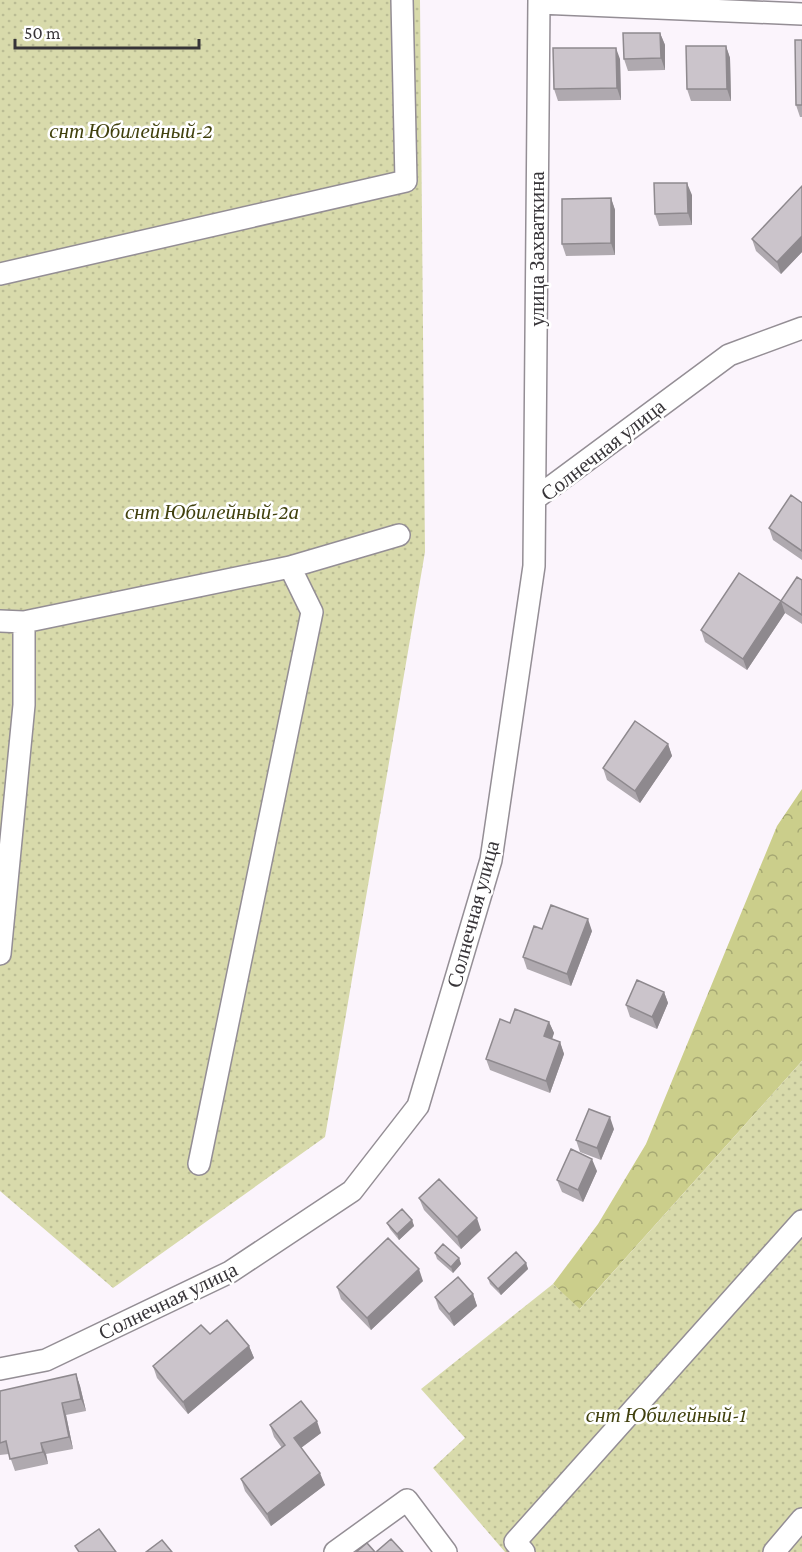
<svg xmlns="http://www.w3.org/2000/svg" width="802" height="1552" font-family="'Crimson Pro',serif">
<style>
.forest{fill:url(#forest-crowns)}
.garden{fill:url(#garden-dots)}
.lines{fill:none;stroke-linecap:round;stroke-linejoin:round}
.street-casing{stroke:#948e95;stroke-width:24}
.street{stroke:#fff;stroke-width:21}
.wall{fill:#afa9af}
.shaded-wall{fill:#8e898e}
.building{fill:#cbc4cb;stroke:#8e898e;stroke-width:1.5}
.labels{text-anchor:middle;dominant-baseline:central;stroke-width:5;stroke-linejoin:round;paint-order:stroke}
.park-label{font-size:21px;font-style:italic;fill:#41410e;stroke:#fff}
.street-label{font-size:21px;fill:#373438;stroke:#fff}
</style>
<defs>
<pattern id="forest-crowns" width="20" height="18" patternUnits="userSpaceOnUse" patternTransform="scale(1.5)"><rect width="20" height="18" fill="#cbce8b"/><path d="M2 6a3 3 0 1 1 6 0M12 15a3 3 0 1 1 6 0" fill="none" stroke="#a6a873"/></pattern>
<pattern id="garden-dots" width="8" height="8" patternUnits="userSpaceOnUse" patternTransform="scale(1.5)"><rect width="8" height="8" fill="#d8daab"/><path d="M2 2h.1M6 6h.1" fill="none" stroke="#babc94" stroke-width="1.8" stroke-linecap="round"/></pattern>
</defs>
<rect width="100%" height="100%" fill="#fbf4fc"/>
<path class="forest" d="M802,789V1061L579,1310L553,1284L598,1224L646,1144L777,826Z"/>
<path class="garden" d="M0,0H420L425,552L325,1137L113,1288L0,1191Z
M802,1061V1552H505L433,1468L465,1438L421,1389L553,1284L580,1309Z"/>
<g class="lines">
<defs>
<path id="street" d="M539,3L802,14
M0,274L406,181L402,0
M536,498L729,355L802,328
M0,621L24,622L290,567L399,535
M0,954L24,705V622
M199,1164L312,612L290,567
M0,1369L46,1360L230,1272L352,1191L418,1106L491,860L534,566L539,0
M335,1552L407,1500L446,1552
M524,1552L515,1542L802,1221
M774,1552L802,1519"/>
</defs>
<use href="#street" class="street-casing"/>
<use href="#street" class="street"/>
</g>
<path class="wall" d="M660,33L665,45V70L628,71L624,59Z
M802,40V117H800L796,105Z
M726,46L730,58L731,101H691L687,89Z
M620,59L621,100L558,101L554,89Z
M802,186V252L781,274L756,251L752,239Z
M692,195V225L659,226L655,214Z
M611,198L615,210V255L566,256L562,244Z
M802,503V560L773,540L769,528Z
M802,580V624L785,613L747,670L705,642L701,630L781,601Z
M668,744L672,756L640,803L607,780L603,768Z
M542,929L592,931L571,986L527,969L523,957Z
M664,992L668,1003L657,1029L630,1017L626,1005Z
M549,1022L554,1033L552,1039L560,1042L564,1054L550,1093L490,1070L486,1059L510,1023Z
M614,1129L601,1160L580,1152L576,1140Z
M597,1171L583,1202L562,1192L557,1180Z
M419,1198L481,1230L461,1249L424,1210Z
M412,1220L414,1226L399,1240L390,1229L387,1223Z
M435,1253L459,1258L461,1264L453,1273L437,1259Z
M526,1263L528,1269L501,1295L490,1284L488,1278Z
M423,1281L371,1330L341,1299L337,1287Z
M473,1294L477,1306L454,1326L439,1309L435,1297Z
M210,1334L249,1346L254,1358L188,1414L157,1378L153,1366Z
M76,1374L80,1386L86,1411L66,1415L73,1449L46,1454L48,1464L15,1471L9,1454L0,1455V1391Z
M270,1425L321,1433L301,1448L325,1485L271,1526L245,1491L241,1479L282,1448L274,1437Z"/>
<path class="shaded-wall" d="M660,33L665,45V70L661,58Z
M726,46L730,58L731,101L727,89Z
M616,48L620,59L621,100L617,88Z
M687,183L692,195V225L688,213Z
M611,198L615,210V255L611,243Z
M802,236V252L781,274L777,262Z
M781,601L785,613L747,670L743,659Z
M668,744L672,756L640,803L635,791Z
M588,919L592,931L571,986L567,974Z
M664,992L668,1003L657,1029L652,1017Z
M549,1022L554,1033L549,1048L544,1036Z
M560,1042L564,1054L550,1093L546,1081Z
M610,1117L614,1129L601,1160L597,1148Z
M592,1159L597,1171L583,1202L578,1190Z
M477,1218L481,1230L461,1249L457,1237Z
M412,1220L414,1226L399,1240L397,1234Z
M459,1258L461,1264L453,1273L451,1267Z
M526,1263L528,1269L501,1295L498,1289Z
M419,1269L423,1281L371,1330L367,1318Z
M473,1294L477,1306L454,1326L449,1314Z
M249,1346L254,1358L188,1414L183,1402Z
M76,1374L80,1386L86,1411L81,1399Z
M62,1403L66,1415L73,1449L69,1437Z
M317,1421L321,1433L298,1450L294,1438Z
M41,1443L46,1454L48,1464L43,1452Z
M320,1473L325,1485L271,1526L267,1514Z"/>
<path class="building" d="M623,33H660L661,58L624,59Z
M795,40H802V105H796Z
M686,46H726L727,89H687Z
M553,48H616L617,88L554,89Z
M654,183H687L688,213L655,214Z
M802,186V236L777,262L752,239Z
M611,198V243L562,244V199Z
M791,495L802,503V551L769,528Z
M739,573L781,601L797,577L802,580V615L781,601L743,659L701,630Z
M635,721L668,744L635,791L603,768Z
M551,905L588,919L567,974L523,957L534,926L542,929Z
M637,980L664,992L652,1017L626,1005Z
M515,1009L549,1022L544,1036L560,1042L546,1081L486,1059L500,1019L510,1023Z
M589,1109L610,1117L597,1148L576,1140Z
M571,1149L592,1159L578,1190L557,1180Z
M439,1179L477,1218L457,1237L419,1198Z
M402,1209L412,1220L397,1234L387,1223Z
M388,1238L419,1269L367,1318L337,1287Z
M443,1244L459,1258L451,1267L435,1253Z
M516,1252L526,1263L498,1289L488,1278Z
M458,1277L473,1294L449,1314L435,1297Z
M227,1320L249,1346L183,1402L153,1366L201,1325L210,1334Z
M76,1374L81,1399L62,1403L69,1437L41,1443L43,1452L10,1459L6,1441L0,1443V1391Z
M301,1401L317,1421L294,1438L320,1473L267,1514L241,1479L285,1445L270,1425Z
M99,1529L116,1552H79L75,1546Z
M391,1539L403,1552H376Z
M162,1540L172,1552H146Z
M367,1543L375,1552H356Z"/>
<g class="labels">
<g class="park-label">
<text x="131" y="131">снт Юбилейный-2</text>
<text x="212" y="512">снт Юбилейный-2а</text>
<text x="666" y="1415">снт Юбилейный-1</text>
</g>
<g class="street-label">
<text transform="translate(537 249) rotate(-90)">улица Захваткина</text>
<text transform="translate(603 450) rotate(-38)">Солнечная улица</text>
<text transform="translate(473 914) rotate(-75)">Солнечная улица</text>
<text transform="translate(168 1301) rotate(-26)">Солнечная улица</text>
</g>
</g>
<path d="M15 39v9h184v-9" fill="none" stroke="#373438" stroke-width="3"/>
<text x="24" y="39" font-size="18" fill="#373438" stroke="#ffffff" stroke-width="4.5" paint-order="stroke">50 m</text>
</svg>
